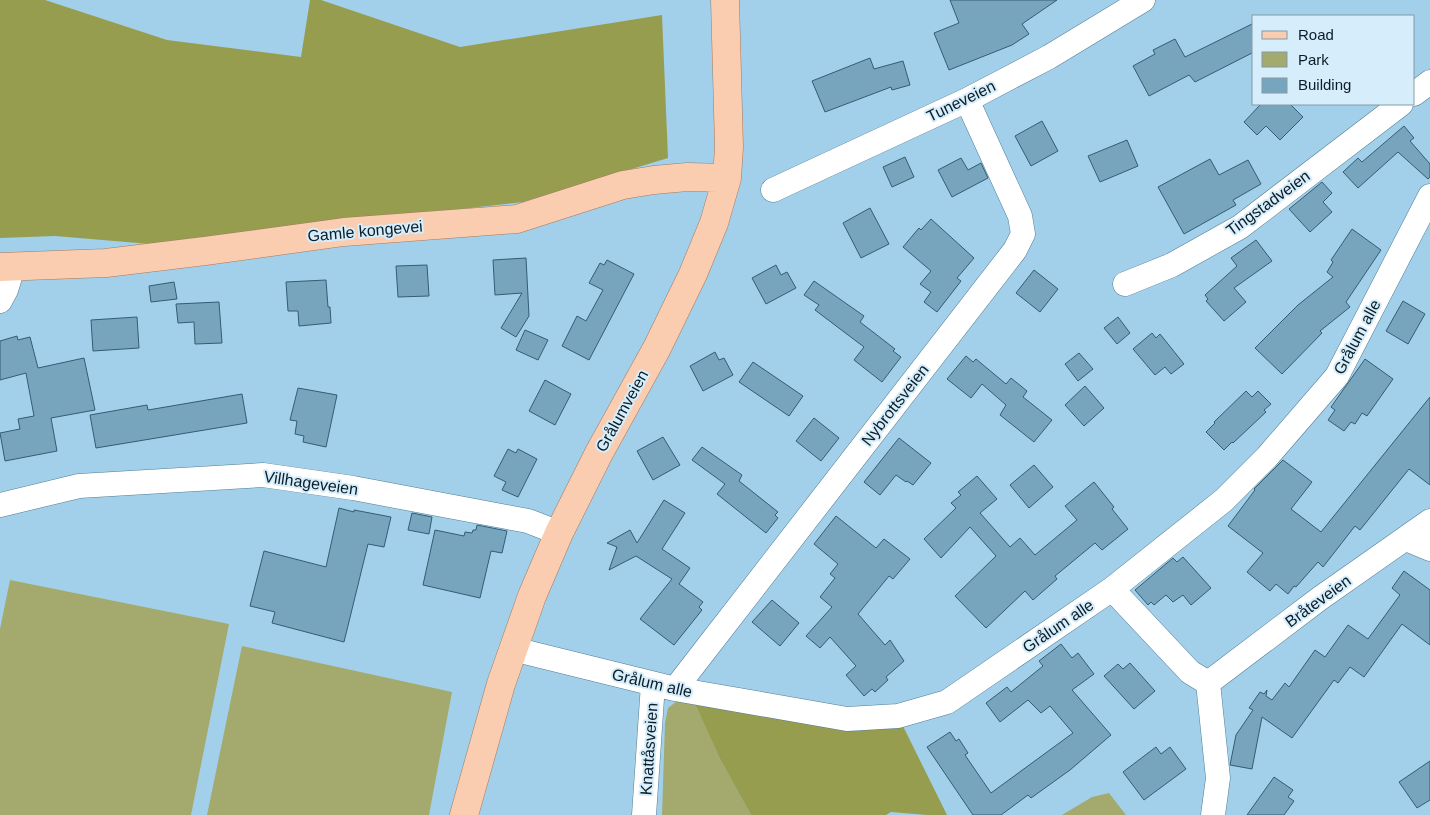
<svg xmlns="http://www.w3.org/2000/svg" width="1430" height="815" font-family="Helvetica,sans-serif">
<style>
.green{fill:#a4aa6d}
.forest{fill:#979d4e}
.building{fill:#78a5be;stroke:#325d74}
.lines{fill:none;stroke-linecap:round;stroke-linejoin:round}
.minor-casing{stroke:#517d95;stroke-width:25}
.major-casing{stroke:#a4795e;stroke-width:29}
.minor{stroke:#fff;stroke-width:24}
.major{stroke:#facdb0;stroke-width:28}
.labels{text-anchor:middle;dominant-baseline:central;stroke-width:4;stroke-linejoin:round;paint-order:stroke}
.street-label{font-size:16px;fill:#0b1d27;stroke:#d6edfb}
</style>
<rect width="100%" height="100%" fill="#a2d0ea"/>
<path class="green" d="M10,580L229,624L191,815H0V629Z
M242,646L452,692L429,815H207Z
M677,701L696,704L720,759L751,815H662L665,723L668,708Z
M1109,793L1126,815H1062L1092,797Z"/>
<path class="forest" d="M0,0H45L167,40L301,57L310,0H321L460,47L662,15L668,158L523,202L150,244L55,236L0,238Z
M690,692L898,716L947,815H927L891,812L886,815H751L720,759Z"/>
<path class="building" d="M950,0H1057L1022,24L1029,34L1012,45L949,70L934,33L959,23Z
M1254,23V52L1195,82L1189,75L1149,96L1133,66L1155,54L1153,50L1175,39L1185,57Z
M870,58L874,69L903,61L910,85L892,90L891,87L825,112L812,81Z
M1261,104H1290L1303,117L1280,140L1266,126L1257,135L1244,122Z
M1042,121L1058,151L1031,166L1015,136Z
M1404,126L1414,138L1410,141L1430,164V177L1428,179L1398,152L1358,188L1343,172L1358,158L1362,162Z
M1127,140L1138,166L1100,182L1088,156Z
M905,157L914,177L892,187L883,167Z
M961,158L968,170L981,163L988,178L952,197L938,170Z
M1210,159L1219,175L1248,160L1261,184L1233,200L1236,205L1184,234L1158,187Z
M1322,182L1332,193L1323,202L1332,212L1310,232L1289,209Z
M870,208L889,244L861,258L843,223Z
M931,219L974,258L957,278L961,281L937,312L924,302L931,292L920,284L931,271L903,247L919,228L921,230Z
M1352,229L1381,250L1346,302L1350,307L1320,331L1322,333L1282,374L1255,348L1298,305L1333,277L1327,272L1333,262L1331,260Z
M1256,240L1272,261L1234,288L1246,302L1224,321L1206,301L1208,299L1205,295L1237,266L1231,258Z
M526,258L529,316L516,337L501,328L522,293L495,295L493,260Z
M607,260L634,274L589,360L562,346L577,316L586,321L603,290L589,283L600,263L604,265Z
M427,265L429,296L398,297L396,266Z
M776,265L781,275L787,272L796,288L766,304L752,278Z
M1034,270L1058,289L1040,312L1016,293Z
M326,280L328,307H330L331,323L299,326L298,311H288L286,282Z
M814,281L864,316L860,322L895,349L893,351L901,357L882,382L854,360L864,347L815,310L819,305L804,295Z
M174,282L177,299L151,302L149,286Z
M1403,301L1425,314L1408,344L1386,331Z
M219,302L222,343L195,344L194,322L178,323L176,304Z
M137,317L139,348L93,351L91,320Z
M1118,317L1130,333L1117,344L1104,328Z
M525,330L548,340L538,360L516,350Z
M1152,333L1156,338L1160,334L1184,364L1171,374L1165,367L1155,375L1133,349Z
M17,336L18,340L30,337L38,368L84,358L95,410L51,418L57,451L5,461L0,433L20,429L18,419L34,416L26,373L0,380V341Z
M715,352L719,360L724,358L733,375L703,391L690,366Z
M1079,353L1093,369L1078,381L1065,364Z
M966,356L973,362L976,359L1006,384L1011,378L1027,391L1023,397L1052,420L1034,442L1000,415L1006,405L982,384L971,398L947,379Z
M1365,359L1393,379L1367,416L1362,413L1355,424L1351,422L1344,431L1328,420L1335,410L1331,407Z
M753,362L803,396L789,416L739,382Z
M545,380L571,394L555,425L529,411Z
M1085,386L1104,408L1084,426L1065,405Z
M298,388L337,395L326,447L303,442L304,436L295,434L297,421L290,420Z
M1246,391L1252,397L1258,391L1271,404L1264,410L1266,412L1233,443L1232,442L1224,450L1206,432L1215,423L1214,422Z
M242,394L247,423L96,448L90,415L147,405L148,410Z
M1430,397V485L1409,469L1360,530L1355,526L1323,567L1318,562L1296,587L1294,586L1288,594L1276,584L1270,591L1247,572L1263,553L1228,526L1255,490L1254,489L1283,460L1312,482L1291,509L1321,532Z
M814,418L839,438L821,461L796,441Z
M663,437L680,465L653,480L637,451Z
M899,438L931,463L913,485L907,481L906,482L896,475L880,495L864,482Z
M702,447L742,475L739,481L778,512L775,515L778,518L766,533L717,494L725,484L692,460Z
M508,449L516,453L518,449L537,459L518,497L502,490L506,482L494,476Z
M1034,465L1053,487L1029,508L1010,485Z
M977,476L997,499L980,513L1010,547L1020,538L1035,555L1077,520L1065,506L1094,482L1114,507L1112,509L1128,529L1102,550L1095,543L1055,576L1057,579L1033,600L1025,591L986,628L955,596L996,556L970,527L941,558L924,539L956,508L951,503L961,495L958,492Z
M664,500L685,513L662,549L690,568L679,584L703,602L699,607L702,610L674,645L640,619L672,579L636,556L609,570L617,547L607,543L630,530L637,543Z
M339,508L354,512V510L391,517L384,547L368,544L344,642L272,623L275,612L250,606L264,551L326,567Z
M412,513L432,517L429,534L408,530Z
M836,516L876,548L884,539L910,559L893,579L889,576L858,614L885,645L890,640L904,661L886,677L888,680L875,692L872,689L864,696L846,675L856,666L830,637L820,648L806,636L832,607L820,597L835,578L830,574L838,564L814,544Z
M477,525L507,531L502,553L491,551L480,598L423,585L435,530L464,536L465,532L472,533L473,530H476Z
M1183,557L1211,588L1191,605L1183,595L1173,602L1166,595L1154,605L1151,602L1148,605L1135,590L1173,558L1177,562Z
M1404,571L1430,590V645L1402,624L1364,677L1350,667L1338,683L1334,680L1292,738L1262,717L1252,769L1230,765L1236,735L1253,710L1249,708L1260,692L1264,694L1267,690L1266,696L1272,700L1285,683L1289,687L1315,650L1325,657L1348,625L1368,639L1400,595L1392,588Z
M772,600L799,623L780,646L752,622Z
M1061,644L1072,658L1078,653L1094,674L1072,690L1111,735L1070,770L1031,798L1028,795L1001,815H973L927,747L950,732L956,741L959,739L968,753L965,755L991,793L1073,733L1050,706L1041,713L1028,700L1000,722L986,703L1007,687L1011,692L1043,666L1039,661Z
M1130,663L1155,691L1134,709L1104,676L1118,664L1123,669Z
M1156,747L1161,754L1170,747L1186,769L1144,800L1123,772Z
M1430,761V800L1417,808L1399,782Z
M1274,777L1293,790L1288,797L1294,801L1284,815H1247Z"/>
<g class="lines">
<defs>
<path id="minor" d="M1414,94L1430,82
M773,190L967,100L1049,57L1143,0
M1125,284L1172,265L1240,227L1401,104
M0,301L6,290L13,267
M0,505L79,486L263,475L353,488L528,521L559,533
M1406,539L1430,549
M1112,589L1190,672L1208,683L1319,599L1430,521
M513,649L675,689L847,719L898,716L947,702L1112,589L1224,500L1267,457L1337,376L1430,196
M1208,683L1218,778L1213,815
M675,689L1015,250L1023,234L1020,216L967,100
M644,815L653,684"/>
<path id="major" d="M0,267L106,263L205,251L344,232L517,219L623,185L654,180L687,177L727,178
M464,815L501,684L532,596L559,533L599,453L657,348L693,274L714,223L727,178L729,147L725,0"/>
</defs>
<use href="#minor" class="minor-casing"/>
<use href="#major" class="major-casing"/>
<use href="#minor" class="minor"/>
<use href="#major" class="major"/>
</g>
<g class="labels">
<g class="street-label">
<text transform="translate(961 101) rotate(-26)">Tuneveien</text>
<text transform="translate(1268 203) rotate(-36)">Tingstadveien</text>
<text transform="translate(365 231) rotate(-5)">Gamle kongevei</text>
<text transform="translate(1357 337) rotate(-62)">Grålum alle</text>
<text transform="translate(895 405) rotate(-52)">Nybrottsveien</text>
<text transform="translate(622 411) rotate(-61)">Grålumveien</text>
<text transform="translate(311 483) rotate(8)">Villhageveien</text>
<text transform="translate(1318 601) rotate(-36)">Bråteveien</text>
<text transform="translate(1058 626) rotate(-34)">Grålum alle</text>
<text transform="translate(652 683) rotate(13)">Grålum alle</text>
<text transform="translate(649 749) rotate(-86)">Knattåsveien</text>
</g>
</g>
<rect x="1252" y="15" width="162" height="90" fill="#d6edfb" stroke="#859aa6"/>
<rect x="1262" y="31" width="25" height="8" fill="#facdb0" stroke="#859aa6"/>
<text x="1298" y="40" font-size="15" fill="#0b1d27">Road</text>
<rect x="1262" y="52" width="25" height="15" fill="#a4aa6d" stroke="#859aa6"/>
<text x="1298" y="65" font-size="15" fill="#0b1d27">Park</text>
<rect x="1262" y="78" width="25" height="15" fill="#78a5be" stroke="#859aa6"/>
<text x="1298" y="90" font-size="15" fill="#0b1d27">Building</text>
</svg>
